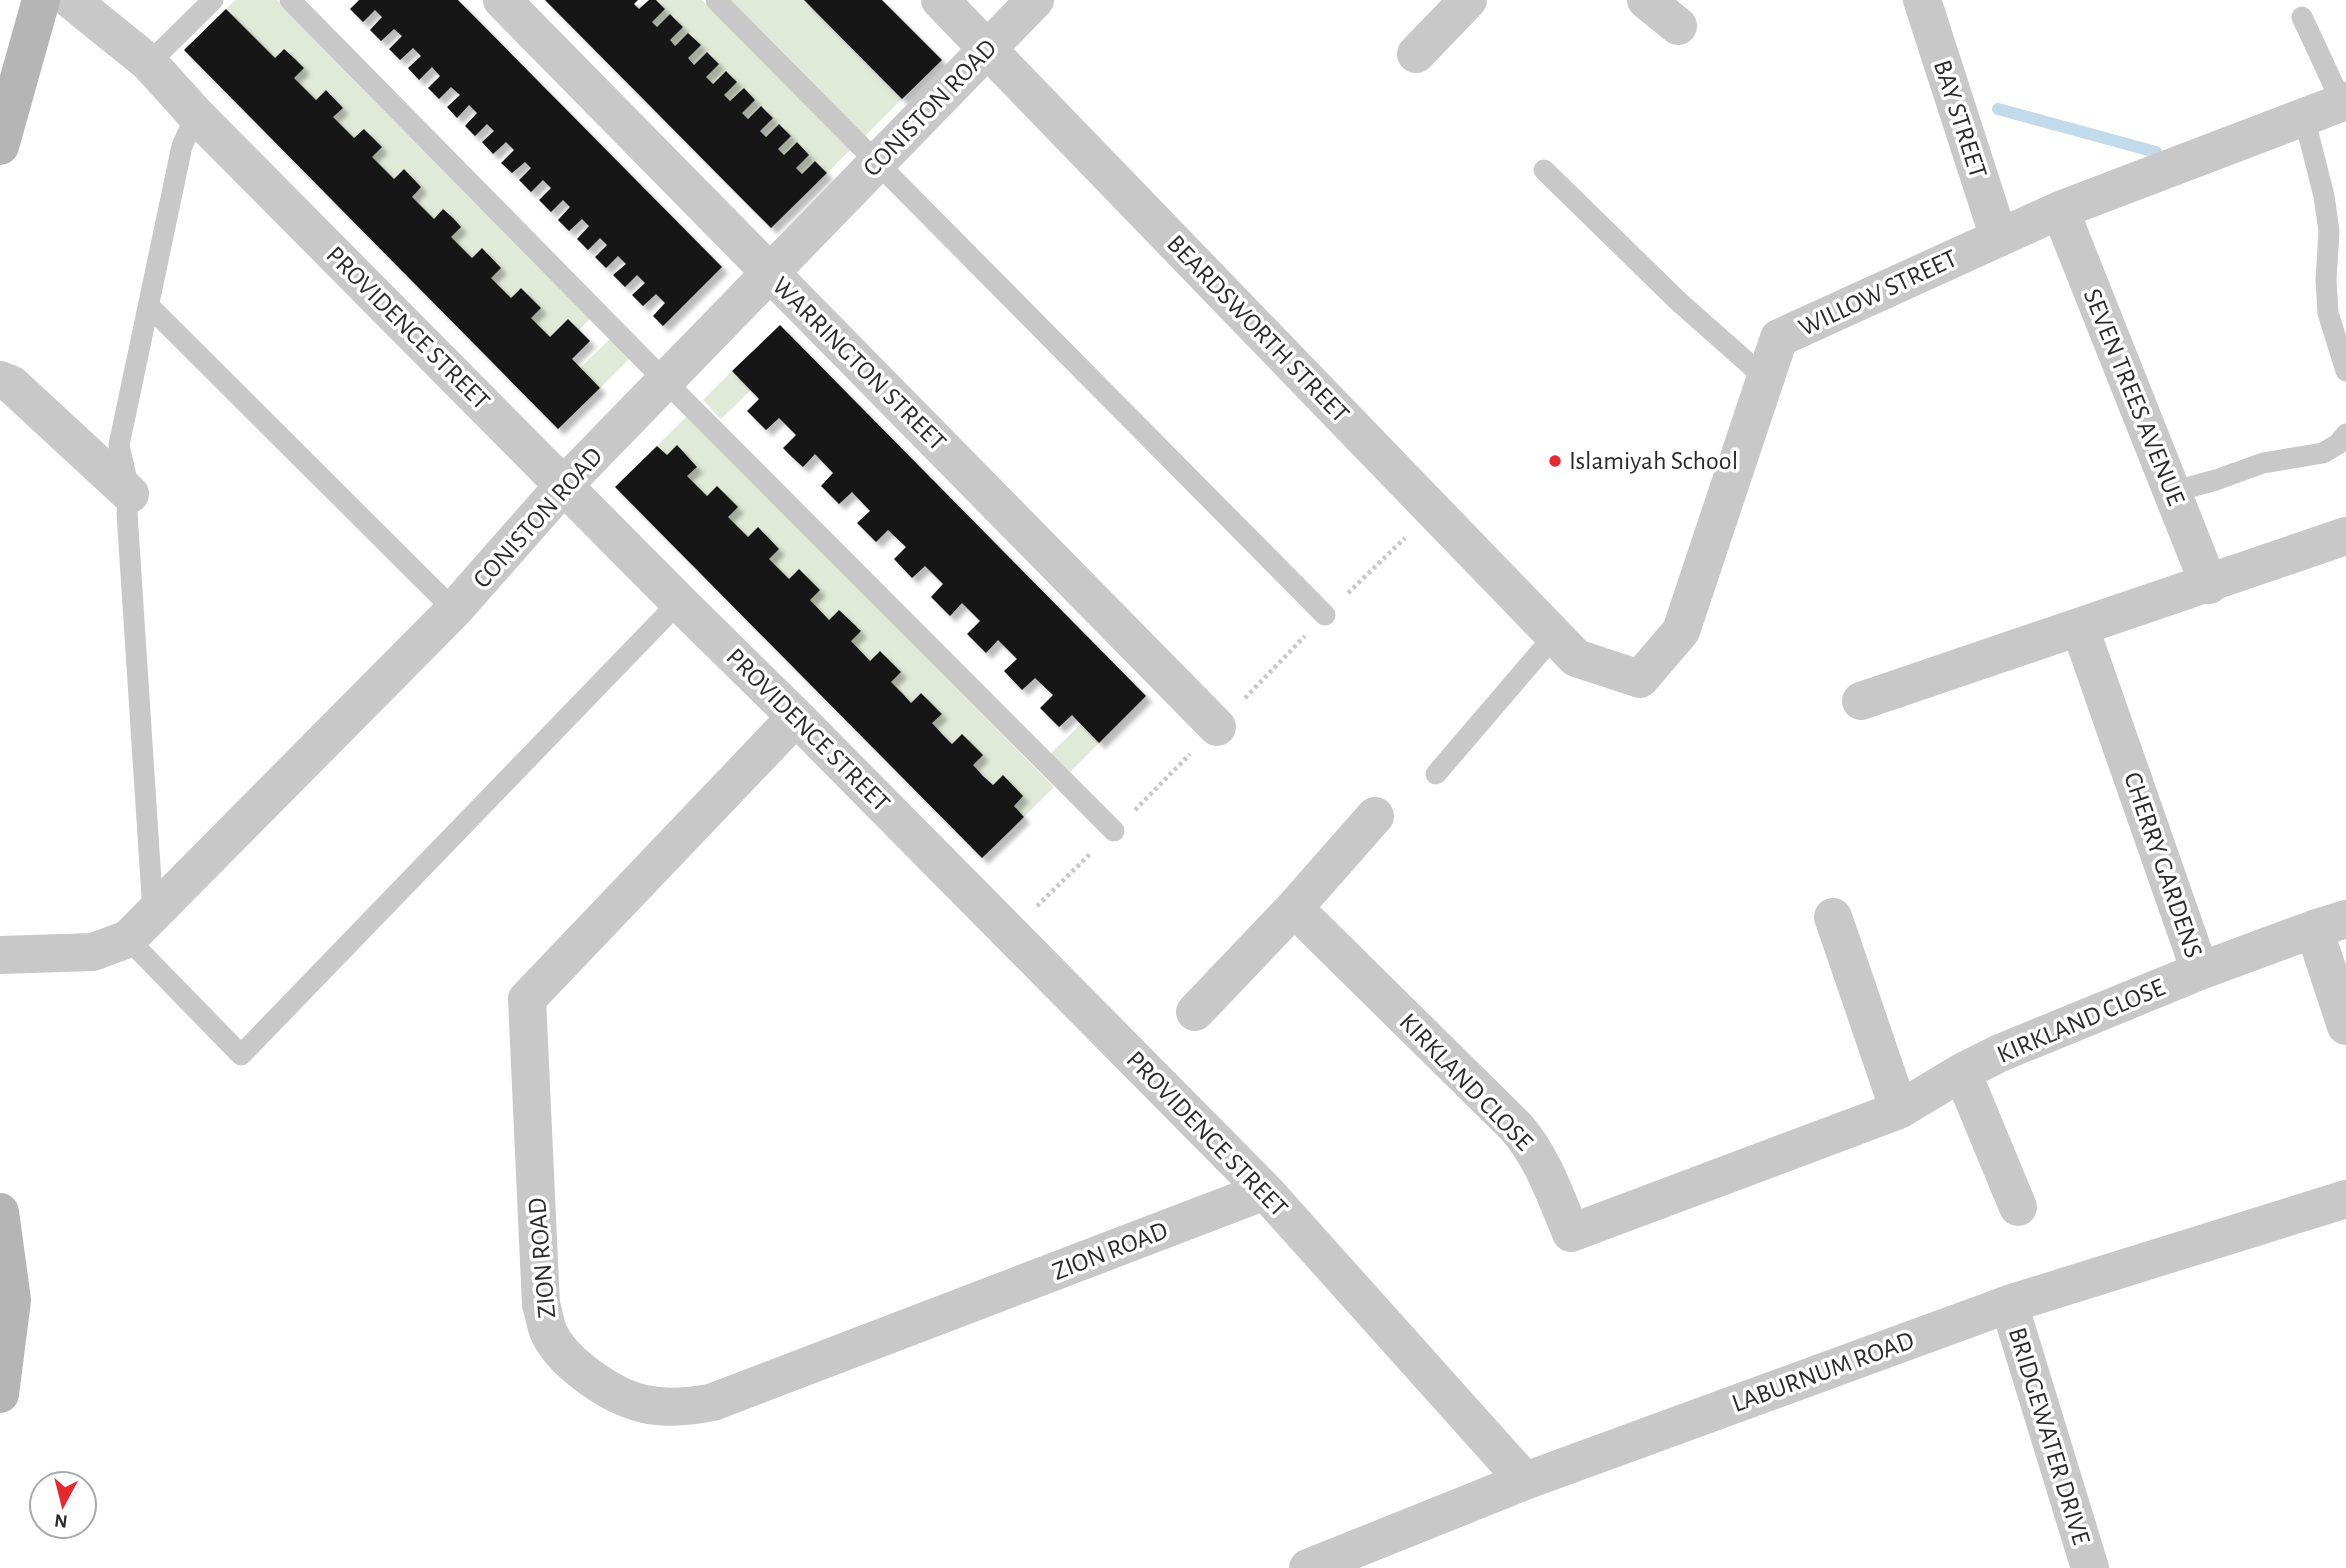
<svg xmlns="http://www.w3.org/2000/svg" width="2346" height="1568" font-family="'Alegreya Sans',sans-serif">
<style>
.green{fill:#e1ead8}
.lines{fill:none;stroke-linecap:round;stroke-linejoin:round}
.stream{stroke:#c3daeb;stroke-width:12}
.building{fill:#121212;filter:url(#shadow)}
.path{stroke:#c8c8c8;stroke-width:4.5;stroke-dasharray:3.5 3.5;stroke-linecap:butt}
.lane{stroke:#c8c8c8;stroke-width:21}
.street{stroke:#c8c8c8;stroke-width:38}
.secondary{stroke:#b5b5b5;stroke-width:38}
.poi-dot{fill:#e8282f;stroke:#fff;stroke-width:2.5}
.labels{text-anchor:middle;dominant-baseline:central;stroke-width:7;stroke-linejoin:round;paint-order:stroke}
.street-label{font-size:26px;fill:#2b2b2b;stroke:#fff}
.poi-label{font-size:26px;fill:#2b2b2b;stroke:#fff;text-anchor:start}
</style>
<defs>
<filter id="shadow"><feDropShadow dx="6" dy="6" stdDeviation="2" flood-color="#0004"/></filter>
</defs>
<rect width="100%" height="100%" fill="#fff"/>
<path class="green" d="M235,0H277L591,318L579,330L568,319L550,337L531,318L541,308L521,288L511,298L491,278L501,268L482,248L472,258L451,237L461,227L443,209L434,219L412,197L421,187L404,169L394,179L372,157L382,147L364,129L354,138L333,117L343,108L326,90L316,100L294,78L304,68L284,49L275,58L226,9Z
M656,0H702L850,150L827,173L815,161L802,174L796,168L809,155L797,142L784,155L778,149L791,136L779,124L766,137L760,131L773,118L762,107L748,119L742,113L755,100L744,88L730,101L724,95L737,82L726,71L713,84L706,77L719,63L707,52L694,65L688,58L701,45L689,33L675,46L670,40L683,27L671,14L657,27L652,22L665,9Z
M730,0H804L902,99L865,136Z
M611,338L630,358L600,388L580,368Z
M732,371L751,390L721,419L703,400Z
M687,416L1054,787L1024,817L1014,806L1023,796L1013,786L993,785L932,723L942,713L921,693L911,703L891,682L901,672L880,651L870,661L851,641L860,631L839,610L829,620L810,600L820,590L799,569L789,579L769,559L779,549L758,528L748,537L687,476L697,466L677,446L667,455L657,446Z
M1081,724L1099,743L1070,772L1051,753Z"/>
<g class="lines">
<path class="stream" d="M1998,109L2156,152"/>
</g>
<path class="building" d="M359,0H458L722,267L663,326L653,316L665,303L656,294L643,306L632,295L645,283L637,275L625,287L613,275L626,264L618,256L606,268L595,257L607,245L600,238L588,250L577,239L589,226L582,219L569,231L558,220L570,207L563,200L551,212L539,200L551,188L543,180L531,192L519,180L531,168L525,162L512,173L501,163L514,150L506,142L493,154L482,142L494,131L487,124L475,136L465,126L477,113L469,105L457,118L447,107L460,95L451,87L439,99L428,88L440,76L432,67L419,80L408,68L421,56L413,48L400,60L389,49L402,36L394,29L381,41L370,30L382,17L375,10L363,22L350,9Z
M545,0H638L634,4L639,9L649,0H656L665,9L652,22L657,27L670,14L683,27L670,40L675,46L688,33L701,45L688,58L694,65L707,52L719,64L706,77L713,84L726,71L737,82L724,95L730,101L744,88L755,100L742,113L748,119L761,106L773,118L760,131L766,137L779,124L791,136L778,149L784,155L797,142L809,155L796,168L802,174L815,161L827,173L771,228Z
M804,0H882L942,60L902,99Z
M226,9L275,58L284,49L295,59L304,68L294,78L316,100L326,90L343,108L333,117L354,138L364,129L382,147L372,157L394,179L404,169L421,187L412,197L434,219L443,209L453,218L461,227L451,237L472,258L482,248L501,268L491,278L511,298L521,288L541,308L531,318L550,337L568,319L590,341L572,359L600,388L558,429L184,50Z
M780,325L1146,696L1099,743L1072,715L1059,727L1040,708L1053,695L1035,678L1022,690L1004,671L1017,659L998,640L986,653L967,634L980,621L962,603L950,616L931,597L943,584L925,566L912,578L894,559L906,547L888,530L876,542L857,523L870,511L852,492L839,504L821,486L833,473L815,454L803,467L793,458L783,448L796,435L779,418L766,430L747,411L759,399L732,371Z
M677,445L697,467L687,476L707,496L717,486L738,507L728,517L748,537L758,527L779,549L769,559L789,579L799,569L820,590L810,600L829,620L839,610L861,631L851,641L870,661L880,651L901,672L891,682L902,693L911,703L921,693L942,714L932,723L942,734L952,744L962,734L983,755L973,765L983,776L993,785L1003,775L1023,796L1014,806L1024,817L982,858L615,487L657,446L667,455Z"/>
<g class="lines">
<path class="path" d="M1348,593L1405,538
M1245,698L1305,636
M1135,810L1190,754
M1037,906L1091,853"/>
<path class="lane" d="M290,0L665,381L1114,831
M716,0L1325,615
M2302,17L2342,103
M149,63L213,0
M2304,117L2324,196L2329,231L2326,280L2328,313L2346,371
M1544,170L1678,301L1765,378
M149,306L454,610
M2172,492L2216,480L2263,463L2323,453L2338,444L2346,434
M1436,774L1555,635
M153,912L127,513L130,494L119,445L182,146L196,115
M128,939L241,1055L679,602"/>
<path class="street" d="M71,0L149,63L196,115L679,602L796,717L1265,1191L1525,1481
M502,0L1217,727
M940,0L1576,658L1640,679L1681,631L1779,338L2060,210L2346,101
M1646,0L1678,26
M1922,0L1999,238
M1416,54L1468,0
M2060,210L2209,585
M0,380L11,384L130,494
M2080,628L2200,971L2314,929L2346,1026
M1861,701L2346,536
M796,717L527,999L541,1305C544,1313 545,1323 548,1331C555,1347 570,1362 583,1372C626,1406 660,1413 713,1402L1265,1191
M1375,816L1294,908L1516,1127C1543,1158 1555,1195 1571,1233L1899,1110L1962,1072
M1833,917L1899,1110
M2314,929L2346,919
M0,955L93,952L128,939L454,610L564,485L1035,0
M1195,1012L1294,908
M2018,1207L1962,1072L2000,1053L2200,971
M2009,1304L2090,1568
M1308,1568L1525,1481L2009,1304L2346,1199"/>
<path class="secondary" d="M0,146L41,0
M0,1212L12,1300L0,1394"/>
</g>
<circle class="poi-dot" cx="1555" cy="461" r="7"/>
<g class="labels">
<g class="street-label">
<text transform="translate(930 108) rotate(-46)">CONISTON ROAD</text>
<text transform="translate(1960 119) rotate(72)">BAY STREET</text>
<text transform="translate(1878 293) rotate(-25)">WILLOW STREET</text>
<text transform="translate(408 328) rotate(45)">PROVIDENCE STREET</text>
<text transform="translate(1258 329) rotate(46)">BEARDSWORTH STREET</text>
<text transform="translate(859 364) rotate(45)">WARRINGTON STREET</text>
<text transform="translate(2134 397) rotate(68)">SEVEN TREES AVENUE</text>
<text transform="translate(538 518) rotate(-48)">CONISTON ROAD</text>
<text transform="translate(808 730) rotate(45)">PROVIDENCE STREET</text>
<text transform="translate(2163 865) rotate(71)">CHERRY GARDENS</text>
<text transform="translate(2081 1021) rotate(-23)">KIRKLAND CLOSE</text>
<text transform="translate(1466 1082) rotate(46)">KIRKLAND CLOSE</text>
<text transform="translate(1207 1134) rotate(46)">PROVIDENCE STREET</text>
<text transform="translate(1110 1251) rotate(-21)">ZION ROAD</text>
<text transform="translate(542 1258) rotate(-95)">ZION ROAD</text>
<text transform="translate(1823 1372) rotate(-20)">LABURNUM ROAD</text>
<text transform="translate(2049 1436) rotate(73)">BRIDGEWATER DRIVE</text>
</g>
<g class="poi-label">
<text x="1569" y="461">Islamiyah School</text>
</g>
</g>
<g transform="translate(63 1505) rotate(187)"><circle r="33" fill="#ffffff" stroke="#aaaaaa" stroke-width="2"/>
<path d="M0-5L12 26L0 18L-12 26Z" fill="#e8282f"/>
<text y="-10" font-size="19" font-weight="bold" text-anchor="middle" fill="#2b2b2b">N</text>
</g>
</svg>
